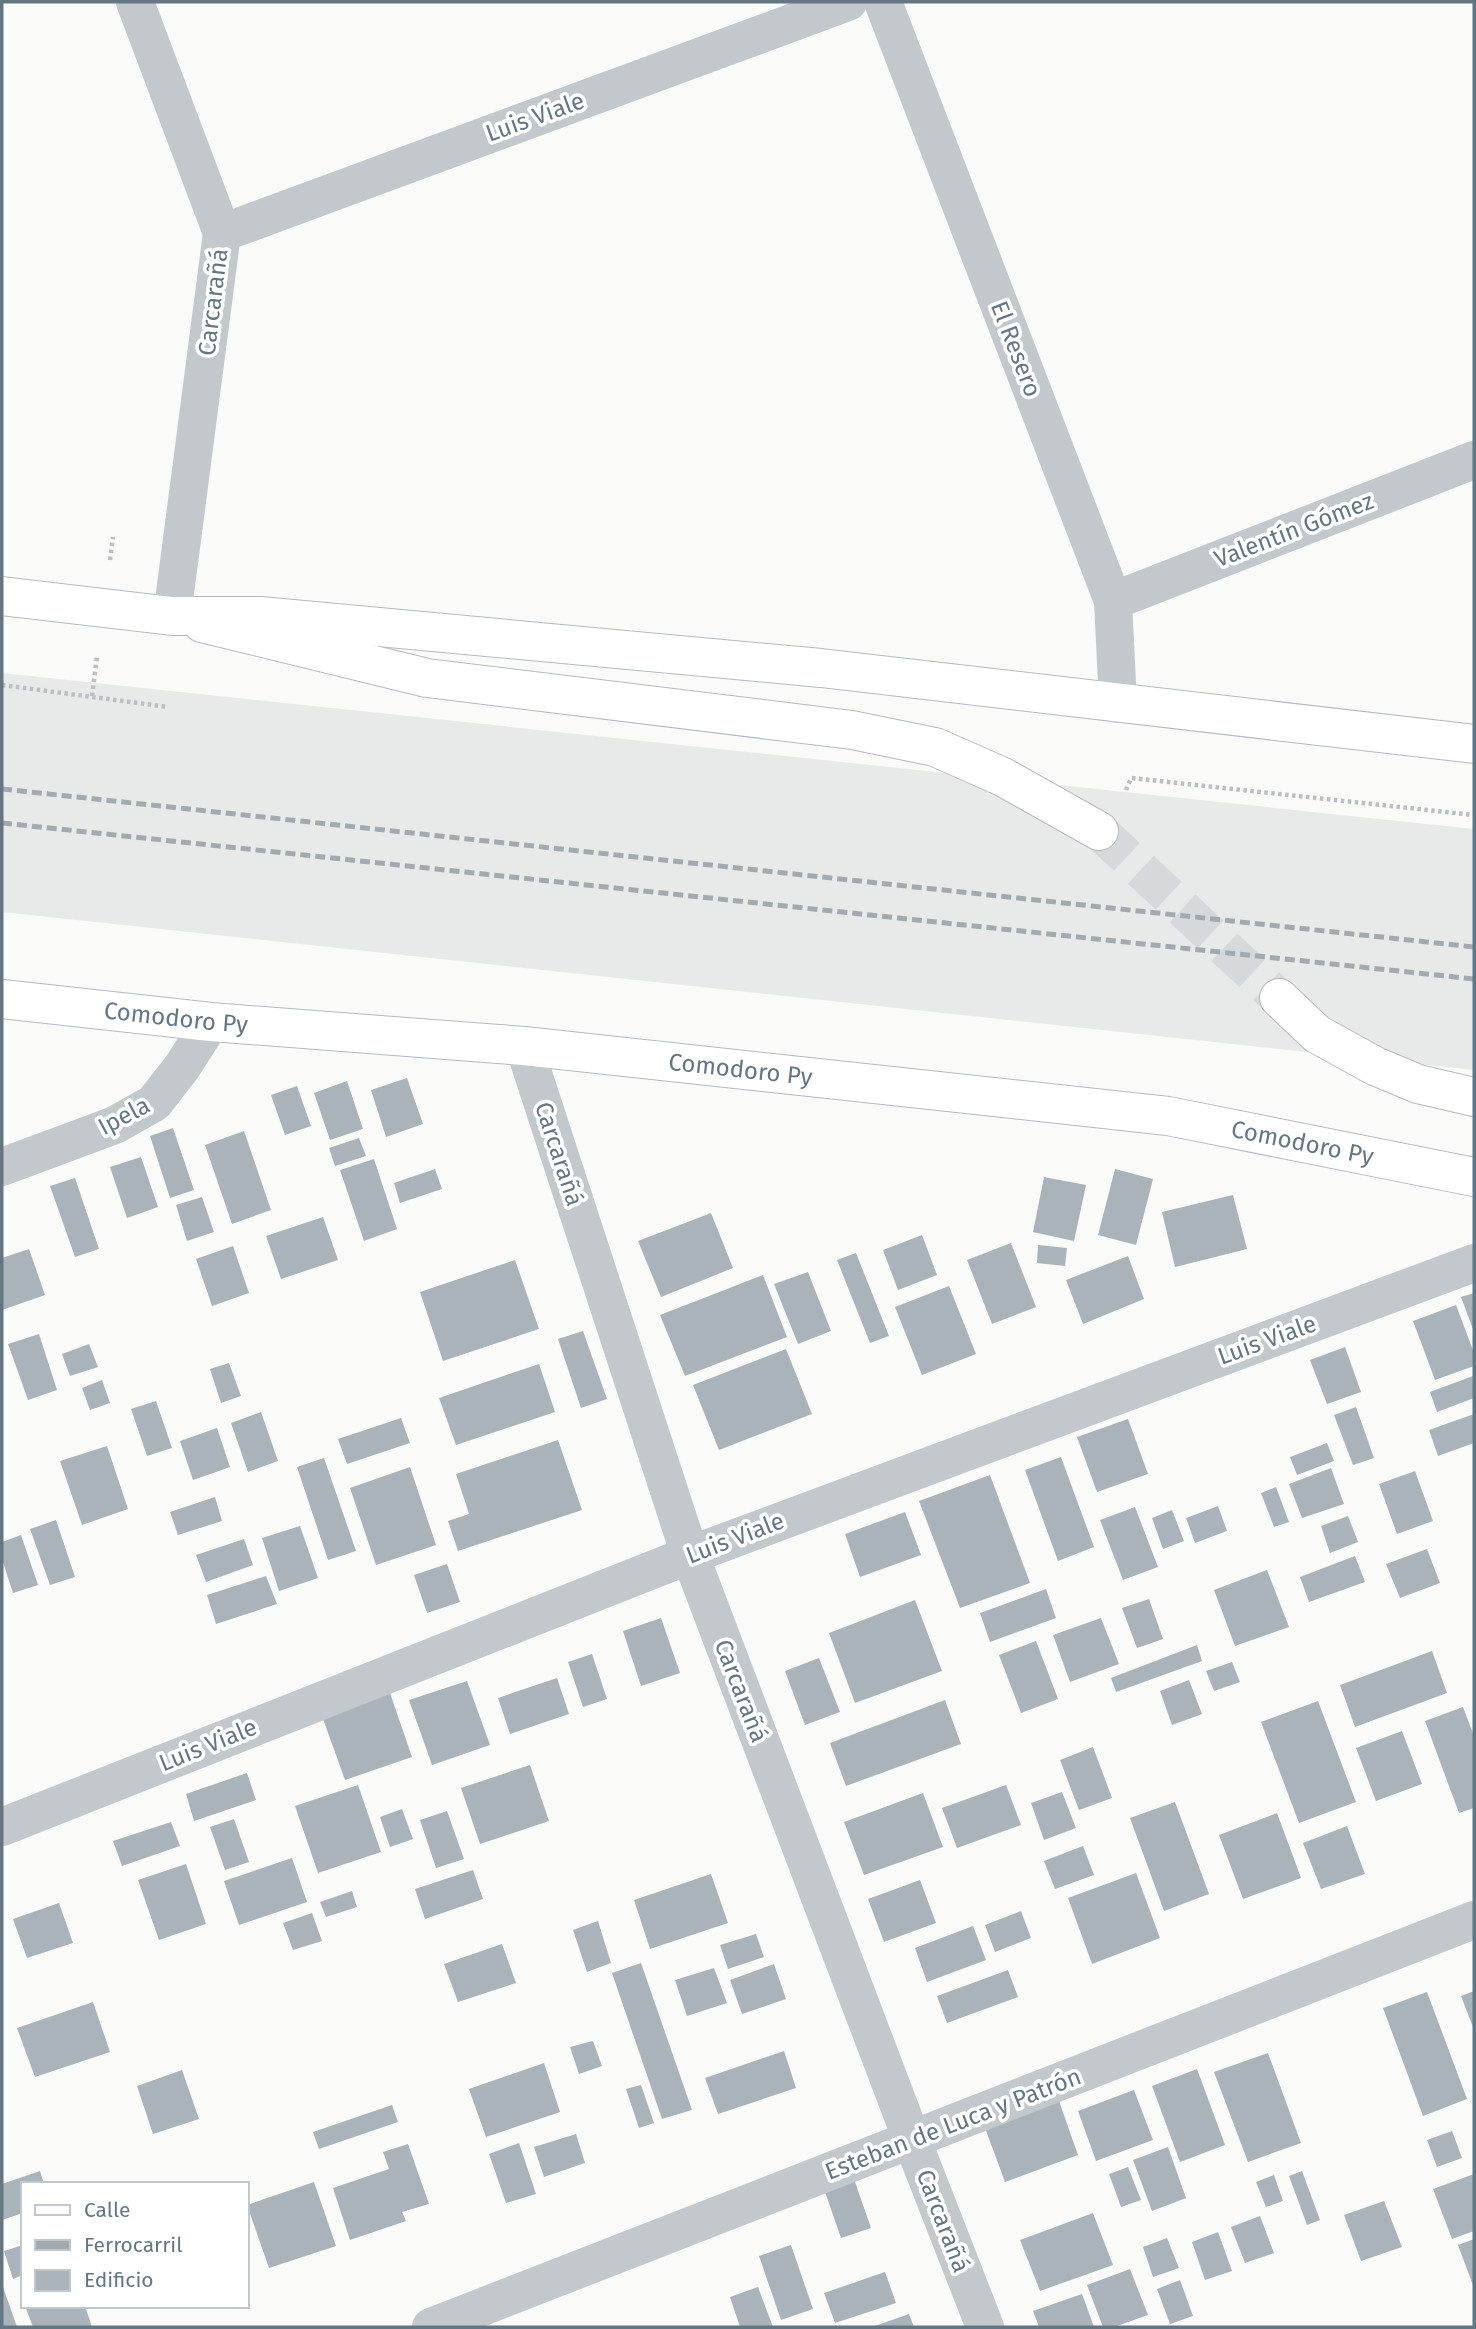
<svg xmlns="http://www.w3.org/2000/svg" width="1476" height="2329" font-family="'Fira Sans',sans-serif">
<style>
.built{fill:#e8e9e9}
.building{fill:#aab3b9}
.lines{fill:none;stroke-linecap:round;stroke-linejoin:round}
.secondary-tunnel{stroke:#d5d9db;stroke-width:38;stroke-dasharray:38 19;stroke-linecap:butt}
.secondary-casing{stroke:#b3babf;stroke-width:40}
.primary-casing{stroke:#b5babe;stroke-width:40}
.path{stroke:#bbbfc2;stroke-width:4.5;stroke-dasharray:3.5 3.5;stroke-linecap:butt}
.street{stroke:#c3c8cc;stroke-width:38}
.secondary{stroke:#fff;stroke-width:38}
.primary{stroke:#fff;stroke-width:38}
.rail{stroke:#a2aab0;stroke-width:5;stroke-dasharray:10 5;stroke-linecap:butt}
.labels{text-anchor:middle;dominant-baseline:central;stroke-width:7;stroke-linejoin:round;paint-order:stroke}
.street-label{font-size:24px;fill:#657683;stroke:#fff}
</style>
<rect width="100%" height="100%" fill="#fafaf8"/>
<path class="built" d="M2,673L1474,829V1070L2,912Z"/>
<path class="building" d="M407,1078L423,1124L386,1137L371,1090Z
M347,1081L363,1129L330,1140L314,1093Z
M297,1086L311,1126L285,1135L271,1095Z
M173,1128L194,1190L170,1198L150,1136Z
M244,1131L271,1210L232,1224L205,1145Z
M359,1138L366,1156L335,1166L329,1148Z
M141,1157L158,1207L127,1218L110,1167Z
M374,1159L397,1229L364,1241L340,1170Z
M435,1169L442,1189L400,1203L394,1183Z
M1115,1169L1153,1179L1136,1245L1098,1235Z
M1044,1177L1086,1185L1074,1241L1033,1232Z
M75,1178L99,1249L75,1257L50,1186Z
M1233,1195L1247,1249L1175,1267L1162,1212Z
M202,1197L214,1232L187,1241L176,1205Z
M711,1213L733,1268L661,1297L638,1241Z
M323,1217L338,1260L281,1279L266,1236Z
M922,1235L937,1275L898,1290L883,1250Z
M1011,1243L1036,1307L992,1324L967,1260Z
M1038,1245L1067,1248L1065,1266L1037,1263Z
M233,1246L249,1293L212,1306L196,1259Z
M29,1249L45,1295L2,1310V1258Z
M856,1253L889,1336L870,1343L837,1260Z
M1128,1256L1144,1299L1083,1324L1066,1280Z
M515,1260L539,1329L443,1361L420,1292Z
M808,1272L831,1331L798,1344L774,1284Z
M763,1275L787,1337L685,1376L660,1315Z
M949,1286L976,1354L922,1375L895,1307Z
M1474,1293V1332L1461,1297Z
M1456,1305L1474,1353V1366L1435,1380L1413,1321Z
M583,1331L607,1399L581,1408L558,1339Z
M39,1334L57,1390L28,1400L8,1344Z
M89,1344L98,1367L70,1376L62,1354Z
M1345,1347L1361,1392L1327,1404L1310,1360Z
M786,1349L812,1414L719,1450L693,1385Z
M229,1363L241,1396L221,1403L210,1369Z
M539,1364L555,1412L456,1445L439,1398Z
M1473,1376L1474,1398L1437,1412L1430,1392Z
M102,1380L110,1403L90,1410L82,1388Z
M156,1401L172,1448L147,1456L131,1409Z
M1356,1407L1374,1458L1353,1465L1334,1415Z
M261,1412L278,1461L248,1472L231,1423Z
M1474,1414V1443L1438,1456L1429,1430Z
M401,1418L410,1443L347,1464L338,1439Z
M1128,1419L1148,1474L1097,1492L1077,1437Z
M217,1428L230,1467L193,1480L180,1441Z
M558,1440L582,1510L458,1551L448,1521L469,1514L456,1474Z
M1327,1443L1334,1461L1297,1475L1290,1457Z
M107,1446L128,1509L82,1525L60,1461Z
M1061,1457L1094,1547L1058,1561L1025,1470Z
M324,1458L356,1551L328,1560L297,1467Z
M410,1467L436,1545L376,1565L350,1488Z
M1331,1468L1344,1504L1302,1518L1289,1484Z
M1415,1471L1433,1521L1397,1534L1379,1484Z
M990,1475L1030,1583L960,1608L919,1501Z
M1276,1487L1289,1522L1274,1527L1261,1493Z
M215,1497L222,1521L178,1535L170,1512Z
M1218,1506L1227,1531L1195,1543L1186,1518Z
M1135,1507L1158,1567L1123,1580L1100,1520Z
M1172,1510L1184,1541L1163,1549L1152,1518Z
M905,1512L921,1555L860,1577L845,1534Z
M1348,1516L1358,1542L1330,1553L1321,1526Z
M56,1520L75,1577L50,1585L30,1529Z
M300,1526L318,1578L279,1591L262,1538Z
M21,1535L38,1585L13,1593L2,1559V1542Z
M244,1539L253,1565L206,1582L196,1555Z
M1427,1549L1440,1583L1400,1598L1386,1564Z
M1355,1556L1365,1582L1309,1602L1300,1577Z
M447,1564L460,1602L427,1613L414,1575Z
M1267,1570L1289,1627L1235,1646L1214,1590Z
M266,1576L277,1604L216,1624L207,1595Z
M1046,1589L1056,1618L990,1642L980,1613Z
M1149,1599L1163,1639L1137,1648L1122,1608Z
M915,1600L942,1671L855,1703L829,1633Z
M661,1618L680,1673L641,1686L623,1631Z
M1101,1618L1119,1664L1070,1682L1053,1635Z
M1036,1641L1058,1699L1021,1713L999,1655Z
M1197,1645L1202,1661L1116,1692L1111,1678Z
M1432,1651L1447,1693L1355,1727L1340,1685Z
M592,1654L607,1699L583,1707L568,1662Z
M819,1658L840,1712L805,1725L785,1671Z
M1232,1662L1240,1682L1214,1691L1206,1671Z
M557,1678L569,1714L510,1734L498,1698Z
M1189,1680L1202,1714L1172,1725L1160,1691Z
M467,1681L490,1745L432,1765L409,1700Z
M390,1693L412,1757L345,1780L322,1716Z
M945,1700L961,1744L846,1786L830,1743Z
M1318,1701L1356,1802L1299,1823L1261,1722Z
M1463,1707L1474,1736V1808L1459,1813L1425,1721Z
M1402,1731L1422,1784L1376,1801L1356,1748Z
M1093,1747L1112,1798L1079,1810L1060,1760Z
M530,1765L549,1821L480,1844L461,1788Z
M247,1773L256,1800L194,1821L186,1794Z
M358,1785L381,1852L318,1873L295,1806Z
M1006,1785L1021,1825L957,1848L942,1808Z
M1062,1792L1076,1828L1044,1840L1031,1803Z
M923,1793L943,1847L864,1875L844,1822Z
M1175,1802L1209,1894L1164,1911L1130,1818Z
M402,1809L413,1839L390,1847L380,1817Z
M447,1811L464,1859L436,1868L420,1820Z
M1277,1813L1301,1878L1243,1899L1219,1835Z
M234,1819L249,1862L225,1870L210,1827Z
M171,1822L180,1846L122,1866L113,1841Z
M1347,1826L1365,1874L1321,1889L1303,1843Z
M1083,1846L1094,1875L1055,1889L1044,1861Z
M292,1858L307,1902L239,1925L224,1881Z
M186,1864L206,1924L159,1940L138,1880Z
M473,1870L483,1899L425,1919L415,1889Z
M1136,1873L1160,1938L1092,1964L1068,1898Z
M711,1874L728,1923L650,1949L634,1900Z
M920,1880L936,1923L884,1942L868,1899Z
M352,1891L357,1907L326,1917L320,1902Z
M59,1903L73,1943L27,1958L13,1919Z
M1021,1911L1031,1938L995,1952L985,1925Z
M312,1913L322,1941L293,1950L283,1923Z
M598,1921L611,1963L587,1972L573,1930Z
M973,1926L986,1960L927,1982L915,1948Z
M756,1934L764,1957L728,1969L720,1945Z
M502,1944L516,1983L458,2002L444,1964Z
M641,1963L692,2110L662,2119L612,1973Z
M774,1964L786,1999L742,2014L730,1980Z
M714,1968L727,2003L687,2016L675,1980Z
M1008,1970L1018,1997L947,2023L937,1996Z
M1474,1991V2030L1461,1996Z
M1427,1992L1467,2099L1423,2116L1383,2008Z
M93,2002L110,2052L35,2077L17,2028Z
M593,2041L602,2066L579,2074L570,2047Z
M784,2051L796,2088L718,2114L705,2078Z
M1268,2053L1301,2143L1248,2162L1214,2072Z
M544,2063L560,2112L486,2137L469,2089Z
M1197,2069L1225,2145L1180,2162L1152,2086Z
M182,2070L199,2119L153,2134L137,2086Z
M641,2085L654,2123L639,2128L626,2089Z
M1134,2090L1153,2140L1096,2161L1078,2111Z
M1059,2101L1078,2155L1005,2182L985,2128Z
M392,2105L398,2122L319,2149L313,2132Z
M1452,2131L1462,2158L1437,2167L1427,2140Z
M576,2134L585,2163L544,2177L534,2147Z
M519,2143L536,2194L506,2203L489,2154Z
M408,2144L429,2204L402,2212L406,2221L350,2240L333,2188L389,2169L383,2152Z
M1168,2147L1186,2198L1152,2211L1133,2160Z
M1128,2167L1141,2200L1121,2207L1109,2174Z
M40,2171L44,2184H23V2213L2,2220V2184Z
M1302,2171L1320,2220L1307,2225L1289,2176Z
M1474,2174V2231L1452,2239L1433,2189Z
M1274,2175L1283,2201L1266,2207L1256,2182Z
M854,2179L871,2228L841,2238L824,2189Z
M314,2182L336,2246L269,2268L247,2205Z
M1384,2201L1402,2247L1361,2261L1344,2215Z
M1093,2213L1113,2265L1040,2291L1020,2240Z
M1260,2216L1274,2253L1245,2263L1231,2227Z
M1218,2232L1232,2271L1205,2280L1192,2242Z
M1167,2238L1179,2268L1153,2277L1143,2247Z
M1474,2239V2288L1458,2245Z
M23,2245V2275L13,2279L4,2251Z
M791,2245L813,2309L781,2320L759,2256Z
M1130,2269L1148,2315L1114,2327H1103L1087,2285Z
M885,2272L896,2303L835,2323L824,2293Z
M1180,2280L1193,2316L1170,2324L1157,2289Z
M2,2284L17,2327H2Z
M758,2287L773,2327H740L730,2297Z
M1082,2294L1094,2327H1039L1033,2311Z
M25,2306H85L92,2327H33Z
M909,2314L914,2327H872Z"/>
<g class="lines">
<path class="secondary-tunnel" d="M1099,831L1279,998"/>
<defs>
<g id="secondary">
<path d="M202,623L427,678L852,730L935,747L1003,777L1099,831"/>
<path d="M1279,998L1317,1034L1375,1066L1418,1084L1474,1097"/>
<path id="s1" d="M2,999L211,1022L524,1046L1168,1116L1474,1177"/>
</g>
<path id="primary" d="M2,596L172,616H260L821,668L1474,744"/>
</defs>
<use href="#secondary" class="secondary-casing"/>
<use href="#primary" class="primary-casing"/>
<path class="path" d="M110,560L113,537
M2,685L168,707
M92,696L97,656
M1126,790L1131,778L1474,815"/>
<path class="street" d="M135,2L222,233L172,616
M883,2L1113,601L1118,704
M222,233L848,2
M1113,601L1474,460
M524,1046L690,1555L912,2140L985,2327
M2,1167L115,1125L154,1103L182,1067L211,1022
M2,1827L690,1555L1474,1263
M431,2327L1474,1920"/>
<use href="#secondary" class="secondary"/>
<use href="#primary" class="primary"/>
<path class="rail" d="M2,789L1474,947
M2,823L1474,979"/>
</g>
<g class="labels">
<g class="street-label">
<text transform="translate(535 117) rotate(-20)">Luis Viale</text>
<text transform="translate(213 302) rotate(-83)">Carcarañá</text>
<text transform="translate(1016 349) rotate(69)">El Resero</text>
<text transform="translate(1294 530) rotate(-21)">Valentín Gómez</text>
<text stroke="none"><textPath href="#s1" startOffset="175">Comodoro Py</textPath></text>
<text stroke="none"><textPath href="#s1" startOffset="742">Comodoro Py</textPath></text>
<text transform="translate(124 1116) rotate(-28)">Ipela</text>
<text stroke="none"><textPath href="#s1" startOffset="1309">Comodoro Py</textPath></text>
<text transform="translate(559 1154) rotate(72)">Carcarañá</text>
<text transform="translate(1267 1340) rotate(-20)">Luis Viale</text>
<text transform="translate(735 1538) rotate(-21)">Luis Viale</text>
<text transform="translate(741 1691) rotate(69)">Carcarañá</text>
<text transform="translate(208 1745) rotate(-22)">Luis Viale</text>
<text transform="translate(953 2124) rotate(-21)">Esteban de Luca y Patrón</text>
<text transform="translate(943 2221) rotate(69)">Carcarañá</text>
</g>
</g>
<rect width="1476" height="2329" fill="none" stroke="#657683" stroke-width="7"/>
<rect x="21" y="2182" width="228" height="126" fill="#ffffff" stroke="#c1c8cd" stroke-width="2"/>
<rect x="35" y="2205" width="35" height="10" fill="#ffffff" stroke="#c1c8cd" stroke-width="2"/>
<text x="84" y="2217" font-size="21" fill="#657683">Calle</text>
<rect x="35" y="2240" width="35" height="10" fill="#a2aab0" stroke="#c1c8cd" stroke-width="2"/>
<text x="84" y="2252" font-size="21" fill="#657683">Ferrocarril</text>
<rect x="35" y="2270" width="35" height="21" fill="#aab3b9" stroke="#c1c8cd" stroke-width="2"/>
<text x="84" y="2287" font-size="21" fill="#657683">Edificio</text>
</svg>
